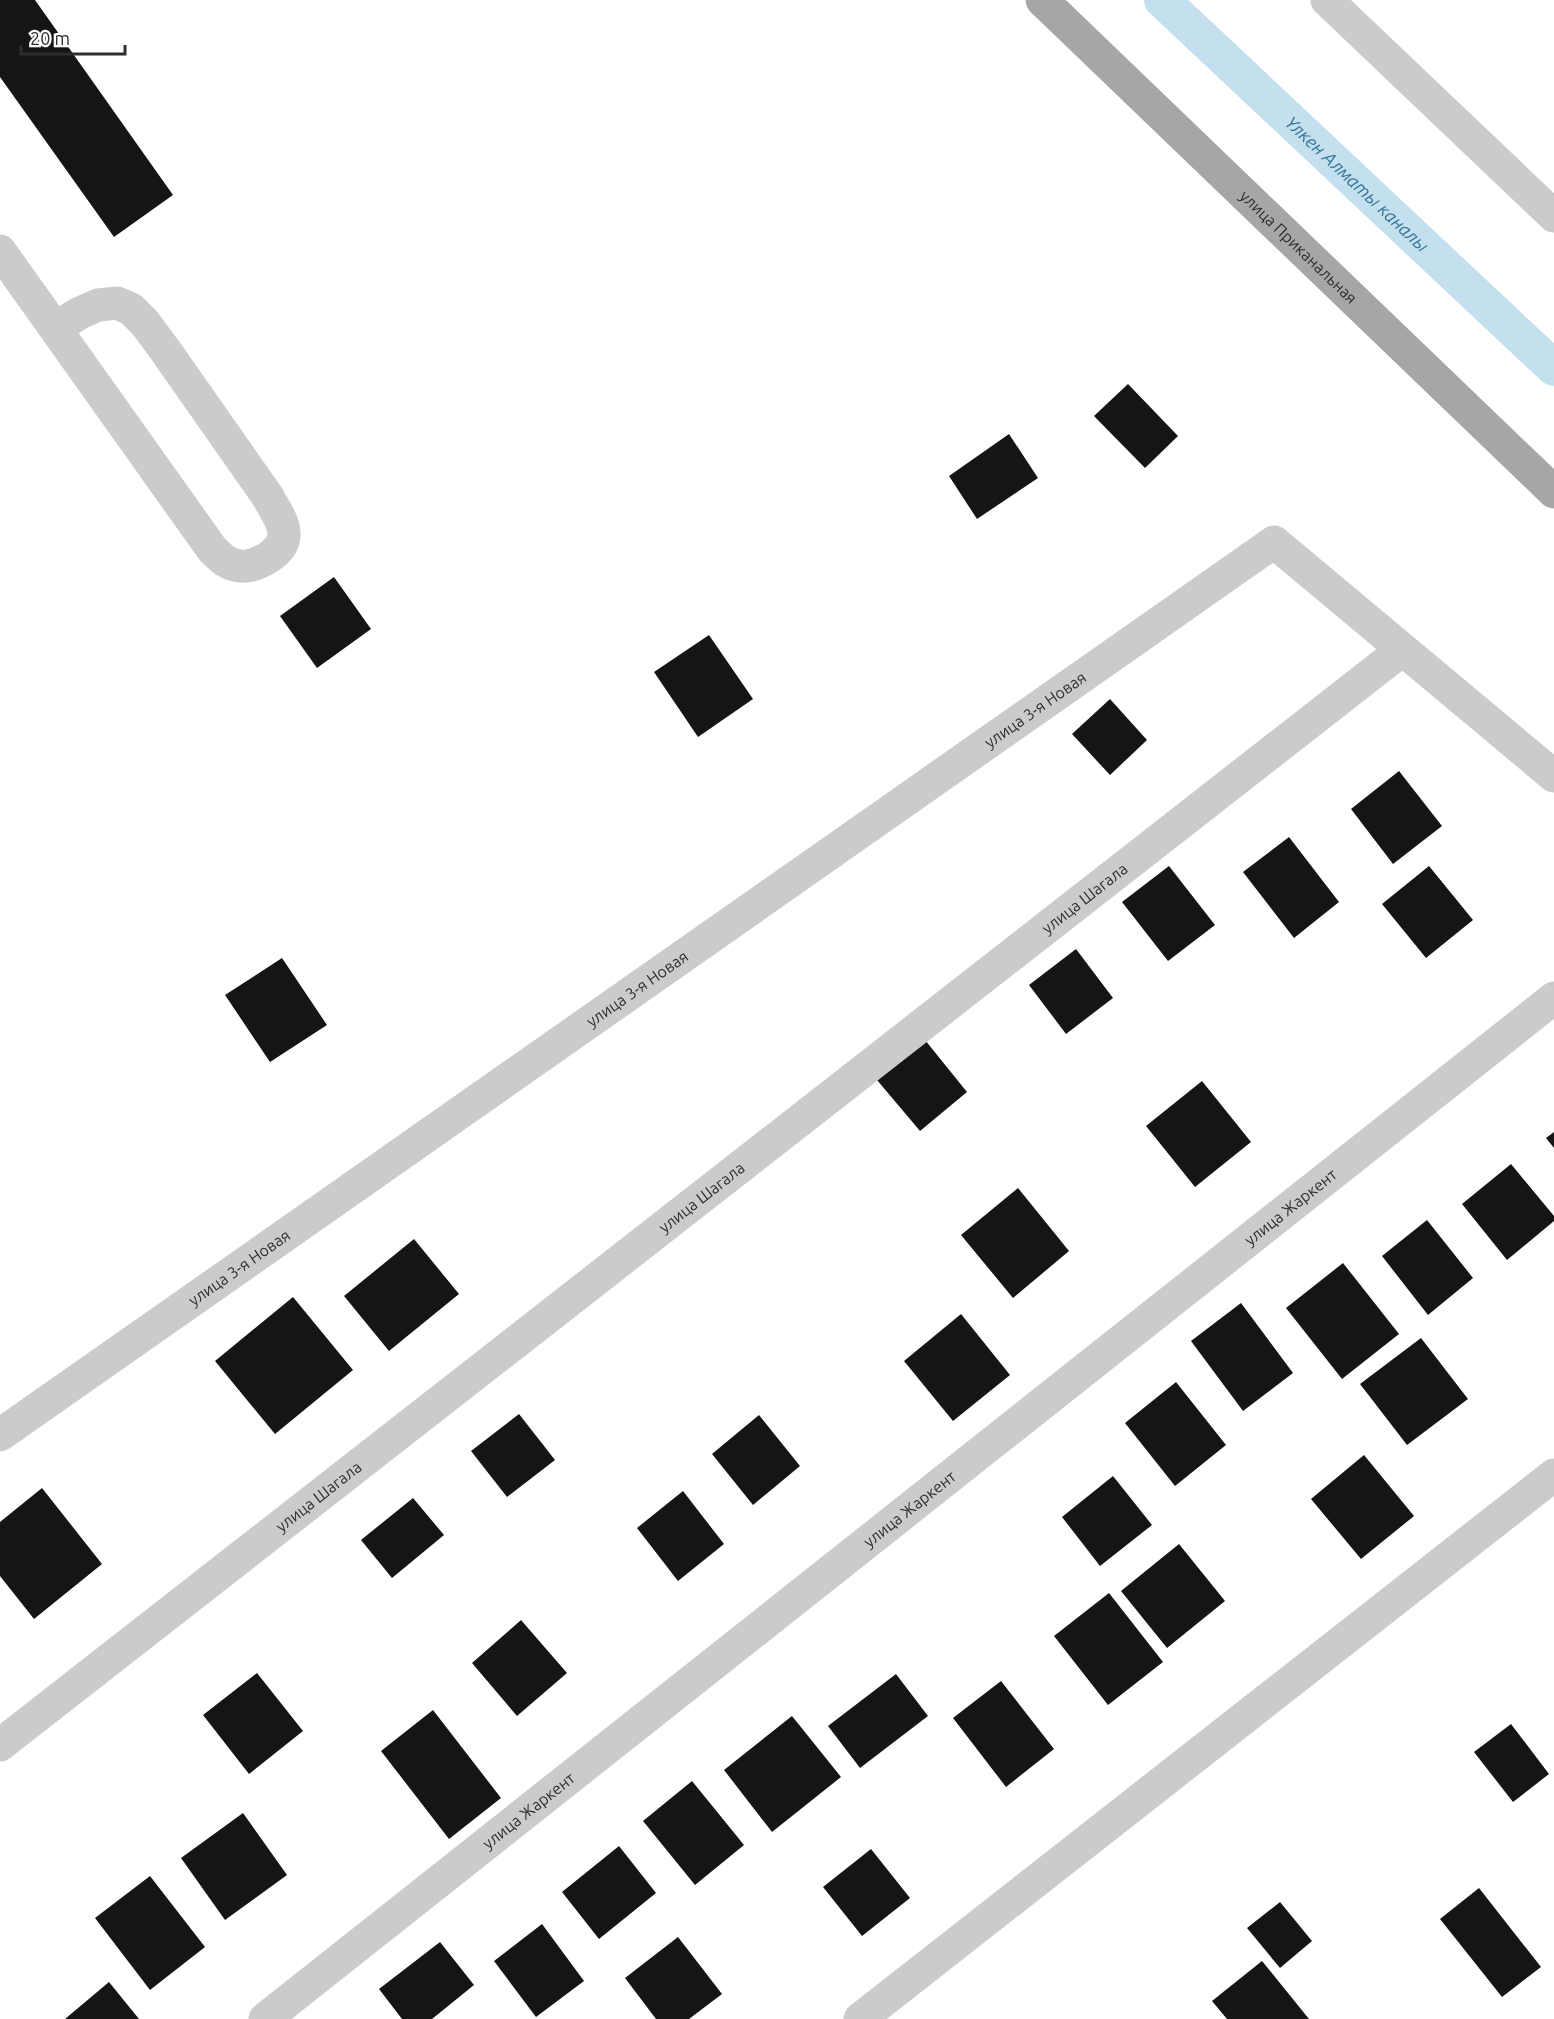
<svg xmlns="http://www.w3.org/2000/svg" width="1554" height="2019" font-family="Ubuntu,sans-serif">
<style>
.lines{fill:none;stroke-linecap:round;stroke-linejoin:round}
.canal{stroke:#c4e0ef;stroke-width:36}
.building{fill:#151515}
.minor{stroke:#cbcbcb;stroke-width:33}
.major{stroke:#a6a6a6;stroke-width:33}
.labels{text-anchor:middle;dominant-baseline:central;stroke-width:6;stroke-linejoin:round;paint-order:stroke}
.street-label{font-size:16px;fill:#2e2e2e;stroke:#fff}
.water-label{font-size:18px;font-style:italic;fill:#357597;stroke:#fff}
</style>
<rect width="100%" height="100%" fill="#fff"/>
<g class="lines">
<path class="canal" id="s1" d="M1162,0L1554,368"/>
</g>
<path class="building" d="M0,0H35L173,195L114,237L0,77Z
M1128,384L1178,436L1145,468L1094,416Z
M1009,434L1038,478L977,519L949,476Z
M334,577L371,629L317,668L280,616Z
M709,635L753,699L698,737L654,672Z
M1110,699L1147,740L1110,775L1072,734Z
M1399,771L1442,826L1393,864L1351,809Z
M1289,837L1339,902L1294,938L1243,872Z
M1169,866L1215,925L1168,961L1122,902Z
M1429,866L1473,920L1426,958L1382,904Z
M1076,949L1113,998L1066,1034L1029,985Z
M282,958L327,1025L270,1062L225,995Z
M925,1040L967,1092L920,1131L877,1080Z
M1202,1081L1251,1142L1195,1187L1146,1126Z
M1554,1132V1148L1546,1138Z
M1511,1164L1554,1216V1221L1507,1260L1462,1204Z
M1018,1188L1069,1251L1013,1298L961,1235Z
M1427,1220L1473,1278L1428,1315L1382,1256Z
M414,1239L459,1294L389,1351L344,1296Z
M1343,1263L1399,1334L1342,1379L1286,1308Z
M293,1297L353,1370L275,1434L215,1361Z
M1241,1303L1293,1373L1243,1411L1191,1341Z
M961,1314L1010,1375L953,1421L904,1361Z
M1421,1338L1468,1399L1407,1445L1360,1384Z
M1176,1382L1226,1445L1175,1486L1125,1423Z
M519,1414L555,1460L507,1497L471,1451Z
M759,1415L800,1466L753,1505L712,1454Z
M1364,1455L1414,1516L1361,1559L1311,1499Z
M1113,1476L1152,1525L1100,1566L1062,1517Z
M42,1488L102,1564L34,1619L0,1576V1522Z
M683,1491L724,1544L678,1581L637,1528Z
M413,1498L444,1535L392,1578L361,1540Z
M1179,1544L1225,1601L1167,1648L1121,1591Z
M1109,1593L1163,1662L1108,1705L1054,1636Z
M521,1620L567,1673L517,1716L472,1663Z
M257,1673L303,1731L249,1774L203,1715Z
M896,1674L928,1716L860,1768L828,1726Z
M1001,1681L1054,1749L1006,1787L953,1718Z
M433,1710L501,1798L449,1839L381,1751Z
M792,1716L841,1777L772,1832L724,1770Z
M1511,1724L1549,1774L1513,1802L1474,1752Z
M692,1781L744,1845L695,1885L643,1821Z
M243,1813L287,1875L225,1920L181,1858Z
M619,1846L656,1893L599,1939L562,1892Z
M871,1849L910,1898L862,1936L823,1887Z
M150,1876L205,1947L150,1990L95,1918Z
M1479,1888L1541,1967L1502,1997L1440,1919Z
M1280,1902L1312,1941L1280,1968L1247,1928Z
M542,1924L584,1981L536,2017L494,1961Z
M678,1937L722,1994L689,2019H656L625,1978Z
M440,1942L474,1985L432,2019H402L379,1989Z
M1262,1961L1309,2019H1227L1212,2001Z
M109,1982L139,2019H65Z"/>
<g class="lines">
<g class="minor">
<path d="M1327,0L1554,216"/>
<path d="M0,251L212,549C220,557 227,565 240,566C255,568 283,553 284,536C285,522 274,509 268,497L165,350L145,323L131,309L117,303L98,305L80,313L55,328"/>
<path id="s2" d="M0,1435L1274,542L1554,776"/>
<path id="s3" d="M0,1745L1402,650"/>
<path id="s4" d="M265,2019L1554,998"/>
<path d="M860,2019L1554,1475"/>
</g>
<path class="major" id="s5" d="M1042,0L1554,492"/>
</g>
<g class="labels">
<g class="street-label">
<text stroke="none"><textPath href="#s5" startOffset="356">улица Приканальная</textPath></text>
<text stroke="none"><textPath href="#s2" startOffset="1264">улица 3-я Новая</textPath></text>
<text stroke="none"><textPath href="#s3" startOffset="1376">улица Шагала</textPath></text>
<text stroke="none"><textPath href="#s2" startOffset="778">улица 3-я Новая</textPath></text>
<text stroke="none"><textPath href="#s3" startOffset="890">улица Шагала</textPath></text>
<text stroke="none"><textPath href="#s4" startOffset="1308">улица Жаркент</textPath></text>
<text stroke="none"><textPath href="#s2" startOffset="292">улица 3-я Новая</textPath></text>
<text stroke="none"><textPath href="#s3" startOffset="404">улица Шагала</textPath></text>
<text stroke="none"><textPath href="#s4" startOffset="822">улица Жаркент</textPath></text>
<text stroke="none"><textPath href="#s4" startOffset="336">улица Жаркент</textPath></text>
</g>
<g class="water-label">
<text stroke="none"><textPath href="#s1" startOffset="268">Үлкен Алматы каналы</textPath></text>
</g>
</g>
<path d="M21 45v9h104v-9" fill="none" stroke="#2e2e2e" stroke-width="3"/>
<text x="30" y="45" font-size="18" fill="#2e2e2e" stroke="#ffffff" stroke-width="4.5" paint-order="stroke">20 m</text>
</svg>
